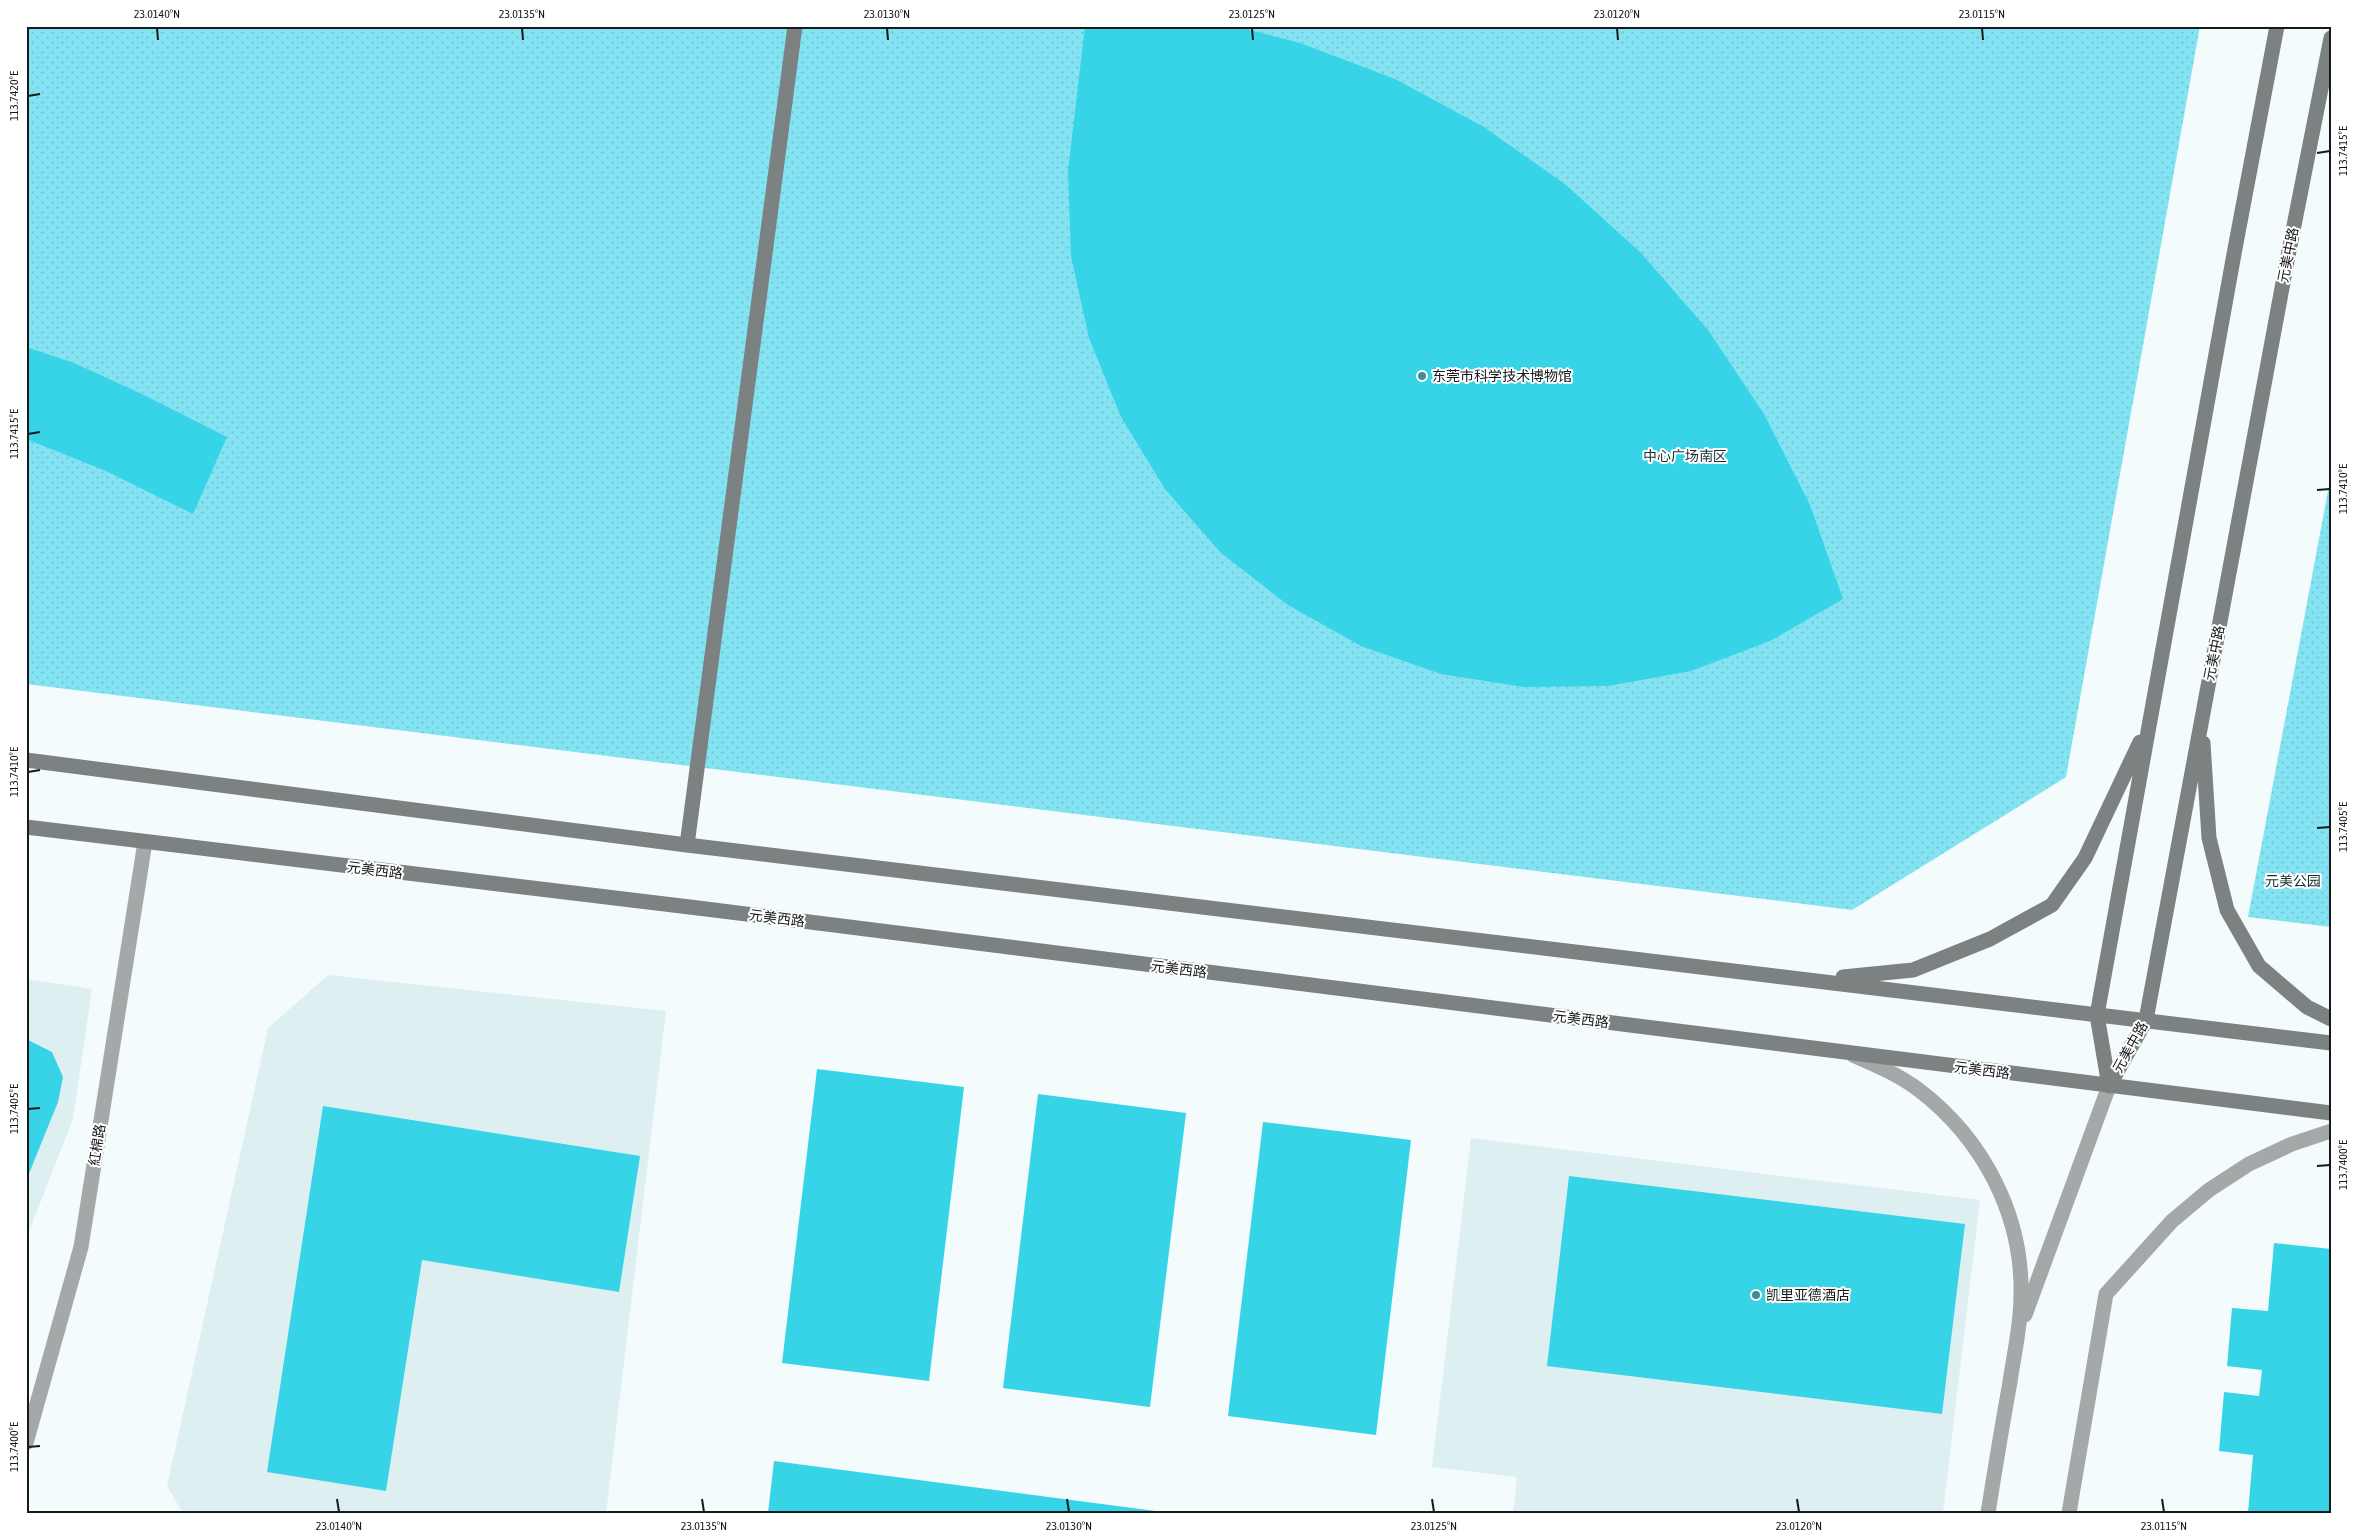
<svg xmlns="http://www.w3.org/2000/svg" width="2357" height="1539" font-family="'Asap Condensed','Noto Sans SC',sans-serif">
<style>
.built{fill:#deeff2}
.park{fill:url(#park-dots)}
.building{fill:#37d4e7}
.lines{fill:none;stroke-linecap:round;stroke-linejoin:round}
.lane{stroke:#a5a8a8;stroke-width:15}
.street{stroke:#a5a8a8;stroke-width:15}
.secondary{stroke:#7c8181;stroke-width:15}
.ticks{fill:none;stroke:#171a1a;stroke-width:2}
.poi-dot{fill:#448a95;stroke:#fff;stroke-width:2}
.labels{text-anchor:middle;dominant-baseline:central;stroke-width:4;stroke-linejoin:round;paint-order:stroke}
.street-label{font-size:14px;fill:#171a1a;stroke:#fff}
.poi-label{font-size:14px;fill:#171a1a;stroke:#fff;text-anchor:start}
.park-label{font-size:14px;fill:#162e32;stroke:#fff}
.neatline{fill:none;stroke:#171a1a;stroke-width:2}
.ticks-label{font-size:12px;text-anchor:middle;fill:#171a1a}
</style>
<defs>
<pattern id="park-dots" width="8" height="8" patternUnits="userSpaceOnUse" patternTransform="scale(1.25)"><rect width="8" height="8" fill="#83e3f2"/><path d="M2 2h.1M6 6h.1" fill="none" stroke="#70c2cf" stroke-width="1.8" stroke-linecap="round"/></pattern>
</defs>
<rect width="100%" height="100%" fill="#f3fbfc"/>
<path class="built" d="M328,975L666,1011L606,1513H183L167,1486L268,1028Z
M26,979L92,989L73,1119L26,1239Z
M1471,1138L1980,1200L1943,1513H1513L1517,1477L1432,1467Z"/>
<path class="park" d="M26,26H2200L2066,777L1852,910L26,684Z
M2331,475V927L2248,917Z"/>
<path class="building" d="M1085,26H1235L1300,43L1395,79L1484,127L1566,185L1641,253L1708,330L1764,414L1810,505L1843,599L1770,641L1691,671L1608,686L1524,687L1441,674L1361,646L1288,605L1221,553L1165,489L1121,417L1089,338L1071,256L1068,171Z
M26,347L74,363L142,394L227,437L193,514L106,471L26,439Z
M28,1040L52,1052L63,1077L58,1102L26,1181V1041Z
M817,1069L964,1087L929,1381L782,1363Z
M1038,1094L1186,1113L1150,1407L1003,1388Z
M323,1106L640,1156L619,1292L422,1260L386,1491L267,1472Z
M1263,1122L1411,1140L1376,1435L1228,1416Z
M1569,1176L1965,1224L1942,1414L1547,1366Z
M2274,1243L2331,1249V1513H2248L2253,1455L2219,1451L2224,1392L2259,1396L2262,1370L2227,1366L2232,1308L2268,1311Z
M774,1461L1163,1512V1513H768Z"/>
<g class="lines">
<path class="lane" d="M1853,1055C1876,1065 1899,1075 1919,1090C1983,1139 2023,1215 2021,1296C2021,1325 2014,1354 2010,1382C2002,1426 1995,1469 1988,1513
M2025,1315L2109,1086
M2069,1513L2106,1294L2172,1221L2209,1190L2249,1164L2292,1144L2331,1131"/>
<path class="street" d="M26,1443L81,1247L145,842"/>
<path class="secondary" d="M2203,743L2209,838L2227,910L2259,966L2307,1007L2331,1019
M26,760L687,845L2331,1043
M26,827L698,908L2331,1113
M687,845L795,26
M1843,977L1913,970L1990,939L2052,905L2085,858L2140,742
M2109,1086L2097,1015L2234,254L2277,26
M2109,1086L2146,1020L2287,261L2331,38"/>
</g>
<path class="ticks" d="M157,28L158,40M522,28L523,40M887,28L888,40M1252,28L1253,40M1617,28L1618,40M1982,28L1983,40M28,96L40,94M2317,153L2330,151M28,434L40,432M2317,490L2330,489M28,772L40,770M2317,828L2330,827M28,1109L40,1108M2317,1166L2330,1165M28,1447L40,1446M337,1499L339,1512M702,1499L704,1512M1067,1499L1069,1512M1432,1499L1434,1512M1797,1499L1799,1512M2162,1499L2164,1512"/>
<g class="poi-dot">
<circle cx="1422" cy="376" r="5"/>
<circle cx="1756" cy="1295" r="5"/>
</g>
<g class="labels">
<g class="street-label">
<text transform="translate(2288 255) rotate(-79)">元美中路</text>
<text transform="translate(2214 653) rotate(-79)">元美中路</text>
<text transform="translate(375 870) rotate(7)">元美西路</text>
<text transform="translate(777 918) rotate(7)">元美西路</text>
<text transform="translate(1179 969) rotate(7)">元美西路</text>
<text transform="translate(1581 1019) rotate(7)">元美西路</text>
<text transform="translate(2130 1047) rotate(-61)">元美中路</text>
<text transform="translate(1982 1070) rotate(7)">元美西路</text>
<text transform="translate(97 1145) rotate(-81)">紅棉路</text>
</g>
<g class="poi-label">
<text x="1432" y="376">东莞市科学技术博物馆</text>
<text x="1766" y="1295">凯里亚德酒店</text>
</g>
<g class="park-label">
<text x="1685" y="456">中心广场南区</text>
<text x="2293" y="881">元美公园</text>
</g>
</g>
<rect width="2357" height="1539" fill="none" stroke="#ffffff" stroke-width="55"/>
<rect x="28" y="28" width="2302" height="1484" class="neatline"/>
<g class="ticks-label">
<text x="157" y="18">23.0140°N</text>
<text x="522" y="18">23.0135°N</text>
<text x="887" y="18">23.0130°N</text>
<text x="1252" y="18">23.0125°N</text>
<text x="1617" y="18">23.0120°N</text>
<text x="1982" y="18">23.0115°N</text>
<text transform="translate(14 96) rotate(-90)" y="4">113.7420°E</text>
<text transform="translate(2343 151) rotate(-90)" y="4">113.7415°E</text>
<text transform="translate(14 434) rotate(-90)" y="4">113.7415°E</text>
<text transform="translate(2343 489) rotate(-90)" y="4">113.7410°E</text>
<text transform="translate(14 772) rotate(-90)" y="4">113.7410°E</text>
<text transform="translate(2343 827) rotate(-90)" y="4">113.7405°E</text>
<text transform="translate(14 1109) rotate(-90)" y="4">113.7405°E</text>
<text transform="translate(2343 1165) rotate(-90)" y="4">113.7400°E</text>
<text transform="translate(14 1447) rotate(-90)" y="4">113.7400°E</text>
<text x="339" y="1530">23.0140°N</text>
<text x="704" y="1530">23.0135°N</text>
<text x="1069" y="1530">23.0130°N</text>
<text x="1434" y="1530">23.0125°N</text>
<text x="1799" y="1530">23.0120°N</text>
<text x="2164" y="1530">23.0115°N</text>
</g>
</svg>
